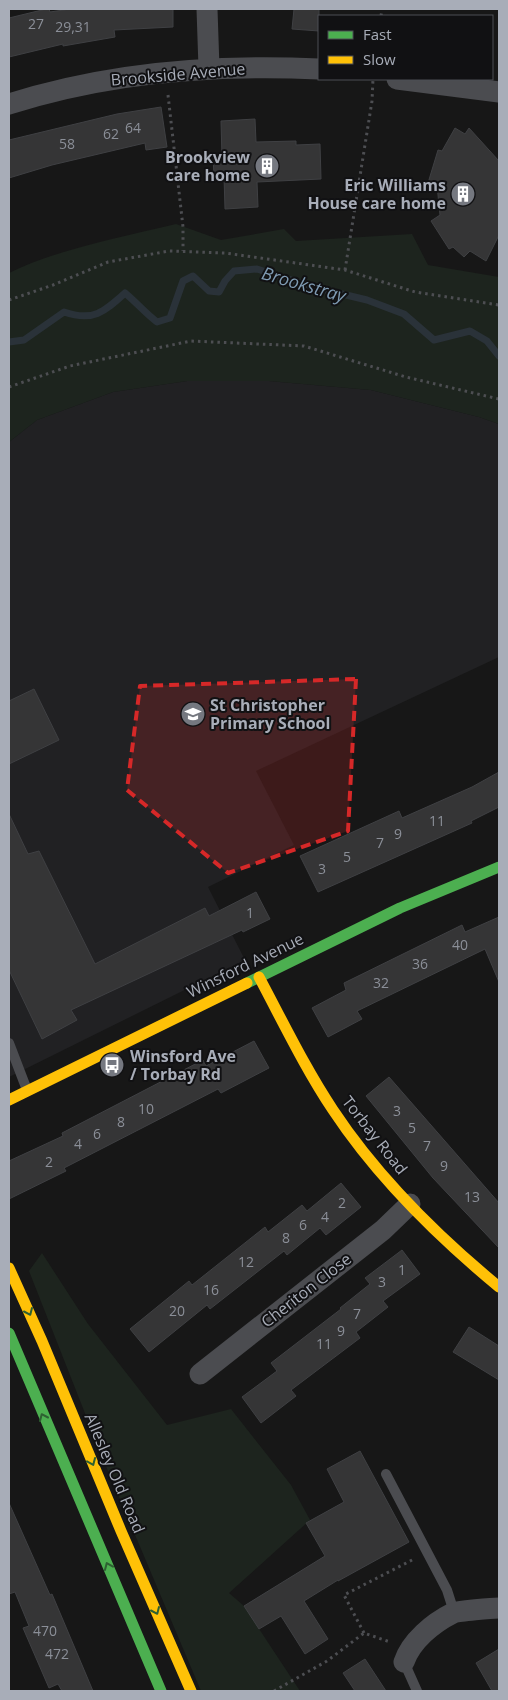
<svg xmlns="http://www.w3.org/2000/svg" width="508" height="1700" font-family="'Open Sans',sans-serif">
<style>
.built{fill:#212123}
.green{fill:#1d241e}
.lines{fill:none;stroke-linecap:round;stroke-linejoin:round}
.stream{stroke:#2a3239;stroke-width:7}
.building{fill:#353536;stroke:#3f4043}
.path{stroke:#4d4e52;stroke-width:3;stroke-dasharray:2.5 4;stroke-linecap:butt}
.lane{stroke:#4b4c50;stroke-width:10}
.street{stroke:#4b4c50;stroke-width:21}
.fast{stroke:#4caf50;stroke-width:11}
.slow{stroke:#ffc107;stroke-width:11}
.oneway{stroke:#2e6032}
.marked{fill:#d62828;fill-opacity:0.2;stroke:#d62828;stroke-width:4;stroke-dasharray:10 6;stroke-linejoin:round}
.labels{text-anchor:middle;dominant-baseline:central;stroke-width:4;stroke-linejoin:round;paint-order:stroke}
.number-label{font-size:14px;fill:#8b8f98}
.street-label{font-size:16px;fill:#a8adb8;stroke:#111113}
.poi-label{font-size:16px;font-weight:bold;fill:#a8adb8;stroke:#111113;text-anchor:end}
.water-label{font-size:18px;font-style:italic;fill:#7f9bb3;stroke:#111113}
</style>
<rect width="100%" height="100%" fill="#171717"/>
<path class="built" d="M187,381H269L371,390L479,417L499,424V657L256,771L294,845L208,887L245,960L9,1077V442L37,420L113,392Z"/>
<path class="green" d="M176,224L221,240L284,229L296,241L412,234L428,265L499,277V424L479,417L371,390L269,381H187L113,392L37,420L9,442V273C57,249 123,237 176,224Z
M42,1253L88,1324L167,1425L231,1409L291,1485L310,1520L229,1593L244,1606L300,1691H201L103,1459L29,1271Z"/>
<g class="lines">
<path class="stream" d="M9,342L24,340L64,312C93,322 104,312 125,293C136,302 145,313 157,322L170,318L183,281L193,276L209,291L219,292L225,281L234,271L257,269L313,287L367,300L404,314L434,340L470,331L487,341L499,356"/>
</g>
<path class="building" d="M46,9H49L50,12L70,9H173V27L114,30L115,37L63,46V44L9,57V18Z
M294,9H319V31L292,29Z
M161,107L167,147L146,150L145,143L52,165L9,178V140L117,114Z
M255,119L256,142L296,141V145L320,144L321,179L257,182L258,207L225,209L224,176H214L213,157H222L221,121Z
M455,128L465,134L469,128L499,161V235L486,261L470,251L464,257L453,247L449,249L431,221L440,215L437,185L428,183L438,150L442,151Z
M34,689L59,740L9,764V701Z
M499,772V807L471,821L472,823L318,892L300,856L399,811L402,818L472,787Z
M9,814L28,854L39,851L95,964L205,908L209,916L256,892L270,919L243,932L242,930L71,1010L77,1020L42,1039L9,970Z
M499,917V982L485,949L357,1011L362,1019L328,1037L312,1008L346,990L344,983L462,925L465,932Z
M254,1041L269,1068L221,1093L218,1089L64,1168L66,1171L9,1199V1161L63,1136L62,1133L203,1060L206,1066Z
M389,1077L499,1203V1248L433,1178L366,1096Z
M341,1183L361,1207L326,1235L320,1228L287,1255L284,1251L210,1309L207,1305L149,1352L130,1329L189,1281L192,1285L265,1227L268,1232L302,1205L307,1211Z
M402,1250L420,1274L383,1301L388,1307L356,1332L360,1338L291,1390L296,1396L261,1423L242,1397L277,1371L271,1363L341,1309L340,1308L370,1284L365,1278Z
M469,1327L499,1346V1380L453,1352Z
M360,1451L409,1542L338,1581V1580L304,1601L328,1639L305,1654L281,1616L259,1629L244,1606L325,1556L306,1523L344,1502L327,1469Z
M9,1503L50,1595L52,1594L93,1691H62L58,1684L49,1688L23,1628L29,1626L15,1592L9,1594Z
M499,1649V1691H492L476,1663Z
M365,1659L386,1691H355L343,1673Z"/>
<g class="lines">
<path class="path" d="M381,16L382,9
M168,95L183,227V251
M345,270L372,101L373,79
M9,300L53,285L108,262L169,251L225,253L345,270L415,292L499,305
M9,387L70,366L191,341L304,346L406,377L499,399
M364,1633L344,1595L414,1559
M274,1691L327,1661L364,1633L390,1642"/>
<path class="lane" d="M9,1043L27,1090
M386,1474L447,1590L454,1612
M404,1662L417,1691"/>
<path class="street" d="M207,9L209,68
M397,79L499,92
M9,104C110,72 214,64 319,69
M200,1374L383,1230L410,1204
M404,1662C411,1641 433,1623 453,1613C458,1611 492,1608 499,1608"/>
<path class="fast" d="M247,983L400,908L499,867
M9,1333L161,1691"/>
<path class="slow" d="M259,977C283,1022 305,1068 333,1110C378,1178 436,1235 499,1287
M9,1100L247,983
M9,1268L42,1341L121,1531L191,1691"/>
</g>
<defs><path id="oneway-chevron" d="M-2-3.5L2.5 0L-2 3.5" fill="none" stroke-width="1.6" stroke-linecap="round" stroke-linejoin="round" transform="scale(1.25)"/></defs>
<g class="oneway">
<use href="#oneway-chevron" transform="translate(29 1312) rotate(66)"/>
<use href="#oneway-chevron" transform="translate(43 1417) rotate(-114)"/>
<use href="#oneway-chevron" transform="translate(92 1462) rotate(67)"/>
<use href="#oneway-chevron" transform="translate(108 1566) rotate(-113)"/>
<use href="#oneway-chevron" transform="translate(156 1611) rotate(66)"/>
</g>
<path class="marked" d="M356,679L348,831L228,873L127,790L140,686Z"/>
<defs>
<symbol id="building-disc" viewBox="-11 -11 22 22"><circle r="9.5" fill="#757880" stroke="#111113"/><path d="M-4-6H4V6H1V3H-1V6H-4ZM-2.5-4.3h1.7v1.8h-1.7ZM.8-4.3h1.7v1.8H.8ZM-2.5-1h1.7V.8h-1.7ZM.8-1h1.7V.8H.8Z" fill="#fff"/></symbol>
<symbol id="school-disc" viewBox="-11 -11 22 22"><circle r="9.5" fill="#757880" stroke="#111113"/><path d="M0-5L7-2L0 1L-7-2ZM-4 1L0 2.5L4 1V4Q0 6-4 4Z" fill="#fff"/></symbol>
<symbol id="bus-disc" viewBox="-11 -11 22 22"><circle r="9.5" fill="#757880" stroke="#111113"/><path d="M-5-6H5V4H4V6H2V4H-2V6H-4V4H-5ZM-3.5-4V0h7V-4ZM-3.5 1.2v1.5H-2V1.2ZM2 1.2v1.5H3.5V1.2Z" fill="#fff"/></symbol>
</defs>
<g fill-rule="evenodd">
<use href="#building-disc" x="253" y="152" width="28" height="28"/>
<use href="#building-disc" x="449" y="180" width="28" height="28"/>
<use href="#school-disc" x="179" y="700" width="28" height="28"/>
<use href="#bus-disc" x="98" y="1051" width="28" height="28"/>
</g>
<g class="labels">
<g class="number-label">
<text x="36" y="23">27</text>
<text x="73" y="26">29,31</text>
<text x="133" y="127">64</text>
<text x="111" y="133">62</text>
<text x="67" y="143">58</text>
<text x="437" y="820">11</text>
<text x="398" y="833">9</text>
<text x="380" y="842">7</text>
<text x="347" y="856">5</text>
<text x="322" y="868">3</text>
<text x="250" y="912">1</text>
<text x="460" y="944">40</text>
<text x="420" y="963">36</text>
<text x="381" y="982">32</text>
<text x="146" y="1108">10</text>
<text x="397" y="1110">3</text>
<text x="121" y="1121">8</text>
<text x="412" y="1127">5</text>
<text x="97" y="1133">6</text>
<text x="78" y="1143">4</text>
<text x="427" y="1145">7</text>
<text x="49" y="1161">2</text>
<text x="444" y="1165">9</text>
<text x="472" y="1196">13</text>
<text x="342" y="1202">2</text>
<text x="325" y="1216">4</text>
<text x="303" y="1224">6</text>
<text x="286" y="1237">8</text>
<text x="246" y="1261">12</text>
<text x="402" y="1269">1</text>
<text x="382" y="1281">3</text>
<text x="211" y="1289">16</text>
<text x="177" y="1310">20</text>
<text x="357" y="1313">7</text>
<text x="341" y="1330">9</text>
<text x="324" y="1343">11</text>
<text x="45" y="1630">470</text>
<text x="57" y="1653">472</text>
</g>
<g class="street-label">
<text transform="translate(178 74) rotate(-5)">Brookside Avenue</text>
<text transform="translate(245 965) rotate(-26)">Winsford Avenue</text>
<text transform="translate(375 1135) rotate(52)">Torbay Road</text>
<text transform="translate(306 1290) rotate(-38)">Cheriton Close</text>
<text transform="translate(115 1473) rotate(67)">Allesley Old Road</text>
</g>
<g class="poi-label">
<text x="250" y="157">Brookview<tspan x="250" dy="18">care home</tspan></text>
<text x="446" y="185">Eric Williams<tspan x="446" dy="18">House care home</tspan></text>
<text x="210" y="705" text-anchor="start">St Christopher<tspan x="210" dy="18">Primary School</tspan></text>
<text x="130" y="1056" text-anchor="start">Winsford Ave<tspan x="130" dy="18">/ Torbay Rd</tspan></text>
</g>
<g class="water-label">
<text transform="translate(304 284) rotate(16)">Brookstray</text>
</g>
</g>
<rect width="508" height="1700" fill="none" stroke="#a8adb8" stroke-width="20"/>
<rect x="318" y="15" width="175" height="65" fill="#111113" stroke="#4d4f55"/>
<rect x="328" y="31" width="25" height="8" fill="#4caf50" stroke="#4d4f55"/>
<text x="363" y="40" font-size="15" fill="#a8adb8">Fast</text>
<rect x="328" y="56" width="25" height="8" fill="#ffc107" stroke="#4d4f55"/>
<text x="363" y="65" font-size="15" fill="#a8adb8">Slow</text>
</svg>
